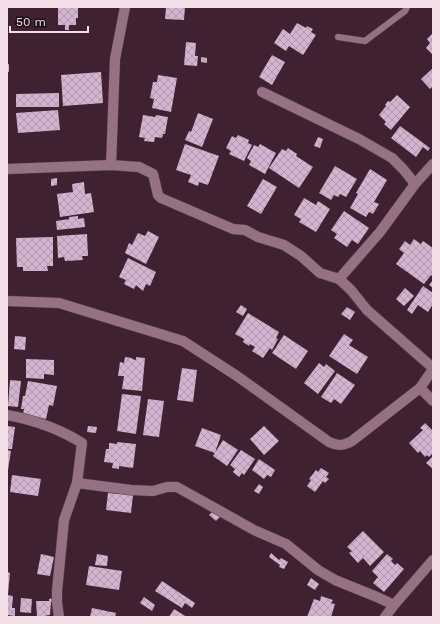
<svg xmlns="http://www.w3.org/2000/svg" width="440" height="624" font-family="'Work Sans',sans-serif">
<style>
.building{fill:url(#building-cross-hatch)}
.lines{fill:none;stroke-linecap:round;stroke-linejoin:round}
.service-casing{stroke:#5b414f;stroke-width:7}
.minor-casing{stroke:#5b414f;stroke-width:11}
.service{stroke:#957183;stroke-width:6}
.minor{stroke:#957183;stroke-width:10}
</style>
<defs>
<pattern id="building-cross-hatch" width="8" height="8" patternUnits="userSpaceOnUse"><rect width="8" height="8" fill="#d2b4d0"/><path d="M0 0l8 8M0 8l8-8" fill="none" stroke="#b098ae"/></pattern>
</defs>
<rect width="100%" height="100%" fill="#3f2131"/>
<path class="building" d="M58,7H78V18H76V25H69V30H65V25H58Z
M166,7H185L184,20L165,19Z
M297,23L306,28L307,26L313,29L311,32L316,35L303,55L289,46L286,51L274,43L283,29L290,34Z
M433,33V55L426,48L430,43L427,39Z
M186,42L196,43L195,56H198L197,66L184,65Z
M272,55L285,62L272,85L259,77Z
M201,57L207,58V63L201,62Z
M7,64H9V72H7Z
M432,69L433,71V86L430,89L421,79Z
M101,72L103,103L63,106L61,75Z
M158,75L177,78L171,112L152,108L154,99L150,98L153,82H157Z
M59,93V107H16V94Z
M397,95L410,107L391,130L384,124L386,122L379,115L386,106L385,105L388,101L390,102Z
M58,110L60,130L18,133L16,113Z
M198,113L213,119L202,147L185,140L189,131L191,132Z
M143,115L155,117L156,115L168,117L165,134H163L162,138L155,137L154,142L144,141L145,138L139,137Z
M400,126L430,148L428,151L423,147L416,157L391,138Z
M238,135L249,140L248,143L252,145L244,161L229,154L231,151L226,148L232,136L236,138Z
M318,137L323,139L320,148L314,146Z
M185,144L219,156L208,185L199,182L198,186L188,182L191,175L176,170Z
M260,144L276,153L265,174L249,165L251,161L247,158L254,145L258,147Z
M288,148L297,154L296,156L313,167L299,188L269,168L282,149L286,151Z
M335,166L357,179L346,197L340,194L338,197L334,195L331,200L319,193Z
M370,169L387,180L374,202L379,204L373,214L369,212L366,217L350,208L358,194L356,193Z
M57,178V185L51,186V179Z
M263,179L277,187L261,214L247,206Z
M84,182L85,194L91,193L94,212L60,217L57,194L73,192L72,184Z
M304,198L316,205L318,201L330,209L316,232L299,222L301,219L294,215Z
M344,211L369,228L358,244L352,240L347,247L334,238L337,234L331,230Z
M78,216V219L84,218L85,227L57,230L56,221L69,219V217Z
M148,231L159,237L146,264L125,253L129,243L132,245L138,233L145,236Z
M87,234L88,256H82L83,260L65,261L64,257L58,258L57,236Z
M53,237V266H47L48,271H23V267H17L16,238Z
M414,239L421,244L423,241L433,248V277L431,275L424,284L396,264L404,253L399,249L405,241L410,245Z
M128,258L156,272L150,286L146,284L143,291L136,285L134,289L124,284L126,280L119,277Z
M433,280V288L429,285Z
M423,286L433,293V304L428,312L418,305L412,314L407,310Z
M405,288L414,296L404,306L396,299Z
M241,305L247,309L243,316L236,312Z
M347,307L355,312L350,320L341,314Z
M248,313L279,332L276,338L278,339L272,350L270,348L263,358L252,351L255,347L250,344L249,346L243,342L244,339L235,334Z
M344,334L353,340L349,345L368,357L357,374L329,356Z
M284,335L308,351L296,369L272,353Z
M15,336L26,337L25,350L14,349Z
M125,357L132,358V359L136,360V357L145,358L142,391L122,389L124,376H118L120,362L124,363Z
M26,359L54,360V375L44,374V379L26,378Z
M319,363L324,367L326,364L335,371L318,394L304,383Z
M182,368L197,370L193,402L177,400Z
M337,373L355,385L341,404L334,399L331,403L321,397Z
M10,380L21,381L18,407L8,406Z
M28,381L57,386L53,406L49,405L46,419L23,414L24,409H21L23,396H25Z
M122,394L141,396L136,434L117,431Z
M148,399L164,401L159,437L143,435Z
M425,423L433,431V453L429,457L427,455L425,457L420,451L418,453L409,443L423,430L420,428Z
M7,426L15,427L12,449H7Z
M88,426L97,427L96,433L87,432Z
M264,426L279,441L264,455L250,439Z
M202,428L221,435L215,453L195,446Z
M223,440L238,450L227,466L213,456Z
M117,442L136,444L133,468L119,466V469L112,468L113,463L104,462L106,449H109V443L117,444Z
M7,450L11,451L8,470H7Z
M241,450L255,459L244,475L242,473L239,477L233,472L235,469L230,465Z
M433,456V469L426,463Z
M259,459L275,470L271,477L267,475L264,479L252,470Z
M321,468L329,473L326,477L329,479L325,483L323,481L315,492L307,486L311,480L309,479L316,470L318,472Z
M12,475L41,479L38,496L10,492Z
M259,484L263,487L259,494L254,491Z
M108,493L133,495L131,513L106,510Z
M213,511L220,517L216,521L209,515Z
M363,531L384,552L370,566L363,558L358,563L349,553L352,551L347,547Z
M271,553L279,560L281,558L288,562L284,569L279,567L280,565L269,557Z
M41,554L54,557L50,576L37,574Z
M97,554L108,556L107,566L95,565Z
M387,554L393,559L391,561L395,565L397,563L404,569L384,592L373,583L378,577L372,571Z
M89,566L122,571L119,590L86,585Z
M7,572L10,573L8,594H7Z
M311,578L319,584L315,590L307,585Z
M162,581L195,603L192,608L185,603L182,608L155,591Z
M7,595L13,596L12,608H15V616L7,615Z
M321,596L333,600L331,603L335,604L331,617H307L314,599L320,601Z
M144,597L155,605L152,611L140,603Z
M21,598L32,599L31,613L20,612Z
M54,598L55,602H51L50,615L37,617L36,601H49V599Z
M92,608L116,613L115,617H90Z
M174,609L187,617H169Z"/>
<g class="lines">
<defs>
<path id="service" d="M338,37L365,41L405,11L407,7"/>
<path id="minor" d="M262,92L359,139L392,158L403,169L415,184
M111,165L115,59L125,7
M7,169L111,165L139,167L153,174L158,195L161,198L233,229L245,230L258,237L284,245L301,256L320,273L339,279L380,232L415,184L433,164
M339,279L351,290L367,310L433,368
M7,301L59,303L183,341L237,376L329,442C338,446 343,446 352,441L420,388L433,369
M420,388L433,401
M7,415C35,420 58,428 82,443L77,483L64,520L57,591V603L59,617
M77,483L131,490L153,491L167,487H177L254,530L286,544L318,570L335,580L377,597L394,605L433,560
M385,617L394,605"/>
</defs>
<use href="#service" class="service-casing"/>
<use href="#minor" class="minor-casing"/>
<use href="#service" class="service"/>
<use href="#minor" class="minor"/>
</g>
<rect width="440" height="624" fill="none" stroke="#f4dfe9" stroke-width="16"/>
<path d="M10 26v6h78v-6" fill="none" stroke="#f4dfe9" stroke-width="2"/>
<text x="16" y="26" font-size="12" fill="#f4dfe9" stroke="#1d1017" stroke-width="3" paint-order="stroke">50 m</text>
</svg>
